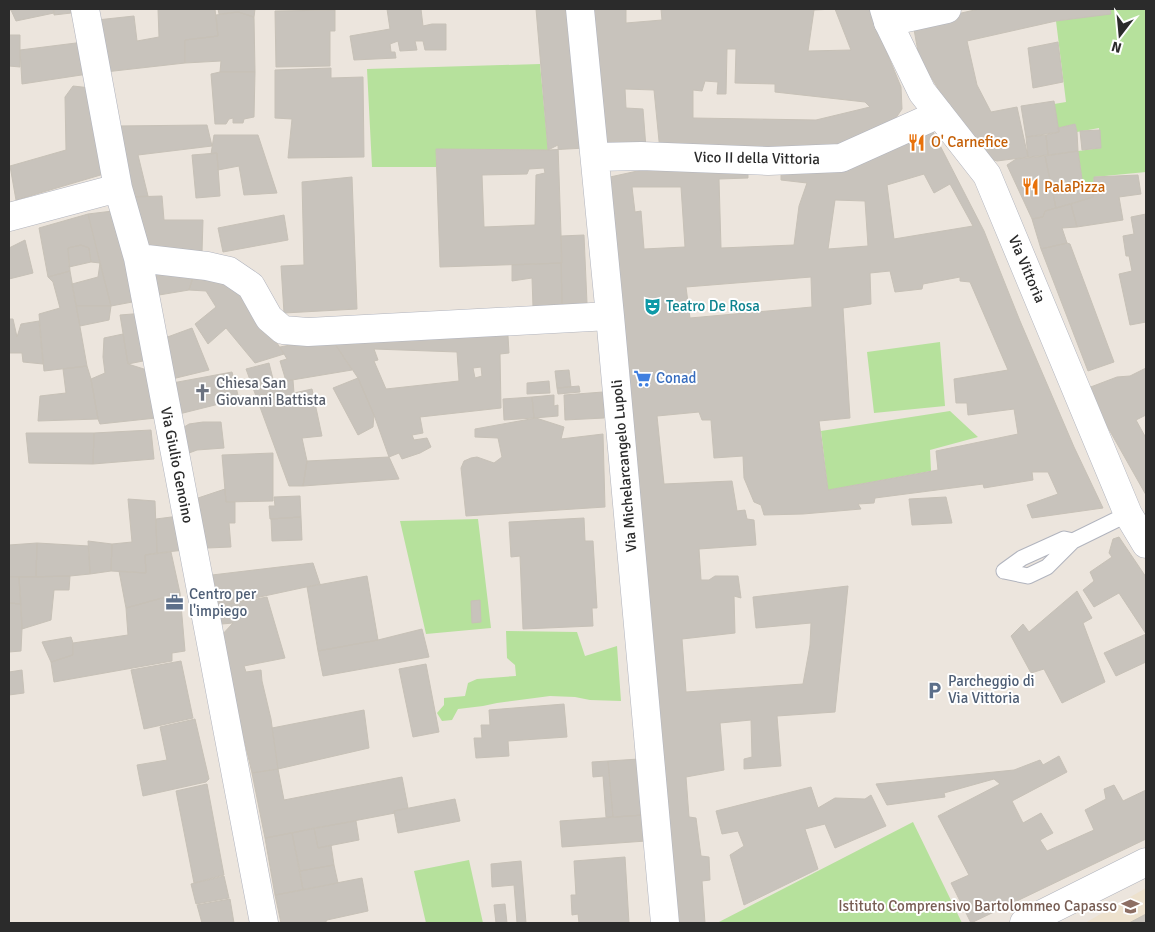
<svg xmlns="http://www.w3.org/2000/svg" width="1155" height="932" font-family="Signika,sans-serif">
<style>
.education{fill:#ede1cd}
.green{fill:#b6e19c}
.building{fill:#c8c3bc;stroke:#c7c1b7;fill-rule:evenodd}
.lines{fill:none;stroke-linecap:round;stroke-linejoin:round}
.service-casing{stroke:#b1b4be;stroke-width:17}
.minor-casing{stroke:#b1b4be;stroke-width:29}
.tertiary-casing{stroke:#b1b4be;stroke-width:29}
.service{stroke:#fff;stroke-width:15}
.minor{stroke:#fff;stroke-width:28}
.tertiary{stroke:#fff;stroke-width:28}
.labels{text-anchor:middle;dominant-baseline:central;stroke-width:4;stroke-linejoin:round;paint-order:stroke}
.food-label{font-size:15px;fill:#c56008;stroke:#fff;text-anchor:start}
.street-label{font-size:15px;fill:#2b2b2b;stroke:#fff}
.culture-label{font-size:15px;fill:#0d838f;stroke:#fff;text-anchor:start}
.shop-label{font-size:15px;fill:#366cbe;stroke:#fff;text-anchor:start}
.worship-label{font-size:15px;fill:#5b616d;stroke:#fff;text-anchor:start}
.service-label{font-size:15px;fill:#4e5e75;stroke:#fff;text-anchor:start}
.education-label{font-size:15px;fill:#785e54;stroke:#fff;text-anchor:end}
</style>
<rect width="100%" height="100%" fill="#ece5dd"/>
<path class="education" d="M1146,888V923H1085Z"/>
<path class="green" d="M1110,9H1146V172L1094,177L1093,190L1084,193L1078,151L1101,148L1099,128L1077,132L1075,124L1058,128L1054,104L1066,102L1056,21L1111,13Z
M540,64L548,150L436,149V167H372L367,69Z
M940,342L945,406L874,413L867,352Z
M950,411L978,437L930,450L931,471L828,490L821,431Z
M478,519L491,628L426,634L400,521Z
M506,631L577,632L585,656L617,646L621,701L590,700L575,697L550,696L497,703L483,706L458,709L452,720L442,721L437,713L444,705V698L465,696L468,683L477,679L516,676L515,665L507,658Z
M913,822L962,923H717Z
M469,860L483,923H426L414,871Z"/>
<path class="building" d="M9,9H53L54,13L16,21L11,10H9Z
M54,9H79L80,12L54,15Z
M158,9H215L218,36L185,40V63L105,72L97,20L134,16L137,41L159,37Z
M218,9H255L254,17L238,12L219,14Z
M387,9H421L423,26L432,24H446V50H425L423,41H415L417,50L400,51L398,41L390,44L391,52H395L396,58L354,60L350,36L390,29Z
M536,9H572L586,148L548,150Z
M593,9H626V23L662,20L661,9H835L814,10L808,51L851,50L835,9H869L901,87L902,109L891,125L846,146L660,151L654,90L625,89L626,108L643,109L646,148H604ZM727,49H736L735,83L775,84V92L865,102L870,107L816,120L693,118V90L702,91L705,81L718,82L717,94H726Z
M979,9H1110L1111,14L1056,21L967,41L977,85L991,112L1017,107L1028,157L997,161L988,158L945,100L919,57L913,24Z
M335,10V31H330V66L276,67L275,11Z
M238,12L254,17L255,72H220L221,61L185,63V40L218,36L216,15Z
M9,35H20V67L9,66Z
M84,42L88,74L22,84L20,50Z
M1058,42L1063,82L1033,88L1028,48Z
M331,68V78L363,77L364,157L288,158L292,119L275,118V70Z
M220,72H255L254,117L244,119L243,123H233V118L229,119L226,124H215L211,74Z
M73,86L91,88L104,174L16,200L10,166L66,150L65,97Z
M1054,101L1059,132L1026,137L1021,106Z
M1075,124L1077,132L1078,151L1048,155L1046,135L1059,132L1058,128Z
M207,125L212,146L138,155L148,196L131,197L117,126Z
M931,128L984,231L1020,321L1074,447L1103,508L1032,518L1027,505L1058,494L1048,472H1032L1033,480L984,488L983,484L875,498L874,503L858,504L861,509L803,514L764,515L761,505L754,502L744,478L743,456L714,458L711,420H702L699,412L657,416L664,484L732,481L737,511L745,510L747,519L754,520L756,545L699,549L701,580H709L715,576H738L741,598L734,596L735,633L682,639L686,692L803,684L810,645L811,623L756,628L753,597L848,586L835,712L777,716L781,766L744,769V759L752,757L751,720L720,723L724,770L686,777L689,817L696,818L701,856L709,857L710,880L702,881L705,923H671L610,177L642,170L659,162L748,167V178L719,179L721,248L794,245L799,206L807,183L781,180V171L822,173L904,143ZM924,174L934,193L950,184L973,226L894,239L887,185ZM632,187H681L685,247L644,249L641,211L635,212ZM835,200L865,201L868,246L828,249ZM890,271L895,292L922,289L923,284L960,277V281L970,282L1008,370L954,379L956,403H967L968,415L1014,409L1018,434L936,451L938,470L828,490L819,421L850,418L843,308L871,304L870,273ZM811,277L812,307L690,318L686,287Z
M1100,130L1101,148L1082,150L1080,131Z
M214,135H258L277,193L244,195L239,166L218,170L217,153L211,154Z
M1046,135L1048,155L1028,157L1026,137Z
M558,145L562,263L440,267L436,149L548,150ZM544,168L545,173L536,175L535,225L484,227L482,175L527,174L529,169Z
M1078,151L1084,193L1093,190V197L1056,208L1045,156Z
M217,153L220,196L196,198L192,155Z
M1045,156L1056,208L1045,211L1043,217L1032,219L1007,165L1016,159Z
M1138,175L1141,194L1119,197L1123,220L1077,227L1071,204L1093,197L1094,177Z
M352,177L357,309L284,313L281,266L304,265L302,182Z
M162,196L164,220H203L202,252L142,251L131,197Z
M1071,204L1077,227L1062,228L1067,243L1041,249L1032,219L1043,217L1045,211Z
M121,210L143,300L111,306L88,214Z
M88,214L100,263L91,262L89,248L81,245L68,248L70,271L48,277L39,228Z
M1146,214V224H1145L1146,227V322L1130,325L1119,274L1132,271L1129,256H1126L1123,236L1134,234L1131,217Z
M284,215L288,240L223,252L218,228Z
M584,235L587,303L562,304L561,236Z
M25,240L33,273L9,279V248Z
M1067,243L1070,244L1114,362L1088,371L1041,249Z
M81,245L89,248L91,262L69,267L68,248Z
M100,263L111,306H76L72,284L98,277Z
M561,263L562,304L533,307L532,278L512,281V265Z
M70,271L87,366L44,371L39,314L60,308L53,282L48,277Z
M152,271L194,274L189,290L159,295Z
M194,274L230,282L254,307L284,354L255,363L226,328L208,344L195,324L216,307L206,291L189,290Z
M76,306H111L109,320L80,326Z
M145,313L153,359L128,364L120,315Z
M9,319H13L17,337L21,324L39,321L43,364L23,362L22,353H9Z
M192,328L209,370L172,379L162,339Z
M496,332L508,336L509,353L500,354L501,408L420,417L423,433L412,435L414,440L427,438L431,447L420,453L402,459L399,453L389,457L374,415L358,378L335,344ZM374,349L457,352L459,381L386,389L374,361L378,360ZM481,367L482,376L475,378L473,368Z
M123,334L128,364L147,370L156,418L100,424L98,419L91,379L105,373L103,357L104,338Z
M295,344H335L352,370L286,381L280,361L287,359L280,347Z
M269,363L274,383L293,380L294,393L312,389L322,436L302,438L307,461L303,486H289L246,369Z
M87,366L91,379L98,419L38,421L40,396L66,393L63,369Z
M1146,368V415L1136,420L1146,438V495L1102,417L1088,388L1117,377L1130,376Z
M569,370L571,387L557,388L555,371Z
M232,372L239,399L171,416L167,384Z
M358,378L374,415L373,427L358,435L333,388Z
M549,381L550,393L527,394V383Z
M579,386L580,392L558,394L557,388Z
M603,392L604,418L565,420L564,395Z
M554,395V406L558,405V416L534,418L532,397Z
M532,397L534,418L504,420L503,399Z
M536,418L564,427L561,439L603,434L605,507L466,516L461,468L464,461L471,458L477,457L494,463L502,457L498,438L475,437V429Z
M203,422H221L224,448L197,450L189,453L181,429L189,424Z
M151,430L154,459L93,464L94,433Z
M26,433H94L93,464L29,463Z
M273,453V501L226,502L222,455Z
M389,457L399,479L303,486L307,461Z
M225,489L226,502H235V523H229L231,547L207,548L198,498Z
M300,496L301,517L270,519L269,506H275L274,497Z
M946,497L952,523L912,525L909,499Z
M128,499L155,501L157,553L145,555L146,573L111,571L112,544L132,542Z
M179,516L185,550L157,553L156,519Z
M301,517L302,540L272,541L271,519Z
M584,518L585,541H593L597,608H592L593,626L523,629L520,556L511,557L509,522Z
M1119,537L1146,577V662L1116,676L1104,653L1146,634L1119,593L1094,607L1083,590L1094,581L1090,572L1112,557L1109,553L1113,539Z
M88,541L112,544L111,571L90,574Z
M37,543L36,577H9V545Z
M37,543L89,546L90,574L70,576L36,577Z
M171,552L180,593L126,608L119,571L146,573L145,555Z
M313,563L320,584L218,606L216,589L212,575Z
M70,576L69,590H54L51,620L22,629L19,577Z
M367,576L378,640L318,651L307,587Z
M9,577H19L21,604L9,603Z
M1077,591L1092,618L1083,623L1105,682L1062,703L1044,669L1031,673L1011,636L1023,624L1029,632Z
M180,593L185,651L172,653V661L54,682L51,662L73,655V643L128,635L126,608Z
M267,597L285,658L244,666L246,672L261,670L262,681L271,719L278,769L252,773L220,637L233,623L222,624L218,606Z
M480,600L481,622L472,623L471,601Z
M9,603L21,604L22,629L21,651L9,652Z
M422,629L429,657L323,676L318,651L378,640Z
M71,637L73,643V655L51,662L42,642Z
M181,661L193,718L144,729L131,670Z
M426,664L439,732L413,737L399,669Z
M22,670L24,693L9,695V672Z
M564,704L567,737L508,741L509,756L476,758L474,738H482L481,725H490L489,710Z
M364,710L369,748L278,769L272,728Z
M195,719L209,779L206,782L143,796L137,765L167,760L160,727Z
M1059,756L1067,772L1012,801L1023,823L1041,813L1053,833L1040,840L1047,851L1094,830L1085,810L1106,799L1104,789L1114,785L1123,801L1146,790V839L971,923L951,883L969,875L938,816L1000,784L994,779L944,793L945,797L887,805L876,784L1014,770L1040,760L1043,765Z
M639,759L644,815L613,817L608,761Z
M608,761L613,817H606L603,776L593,777L592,762Z
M278,769L284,800L402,777L408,808L394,811L395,813L265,838L252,773Z
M207,784L224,875L194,883L176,791Z
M811,787L818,808L835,798L865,799L871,795L886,826L835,848L825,824L805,829L818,869L744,905L730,855L744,846L738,831L722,834L716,811Z
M455,799L460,821L398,833L394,811Z
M644,815L646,841L562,847L560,821Z
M356,821L359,840L318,848L314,828Z
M314,828L318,848L331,845L334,865L300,871L292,833Z
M292,833L303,890L275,895L265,838Z
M625,857L629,923H579L578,914L572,915L571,895H576L574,861Z
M521,861L526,923H517L514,885L492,887L491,864Z
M334,865L338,883L303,890L300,871Z
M224,876L229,898L196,904L191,884Z
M362,878L368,911L327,920L325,923H281L275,895Z
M230,899L234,923H202L197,905Z
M505,904L507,923H496L494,905Z
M1146,914V923H1129Z"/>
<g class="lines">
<defs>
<path id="service" d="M1004,571L1028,576L1047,567L1073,541L1128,514
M1004,571L1022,558L1064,539L1073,541"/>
<path id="minor" d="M85,9L118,188L138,258L264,923
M580,9L610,316L665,923
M888,22L947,9
M595,157L641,156L768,161L841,158L939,114
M9,217L118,188
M138,258L207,266L229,271L251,286L269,318L283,330L308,332L610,316
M1024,923L1146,862"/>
<path id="tertiary" d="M884,9L888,22L922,92L987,175L1128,514L1146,544"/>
</defs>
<use href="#service" class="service-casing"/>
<use href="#minor" class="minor-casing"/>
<use href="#tertiary" class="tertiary-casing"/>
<use href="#service" class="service"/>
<use href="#minor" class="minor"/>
<use href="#tertiary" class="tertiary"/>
</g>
<defs>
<symbol id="restaurant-bare" viewBox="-9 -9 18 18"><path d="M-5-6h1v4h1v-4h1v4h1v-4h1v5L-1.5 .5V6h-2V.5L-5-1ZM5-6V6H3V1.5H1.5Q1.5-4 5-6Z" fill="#e8710a" stroke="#fff" stroke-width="2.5" paint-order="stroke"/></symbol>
<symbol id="theatre-bare" viewBox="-9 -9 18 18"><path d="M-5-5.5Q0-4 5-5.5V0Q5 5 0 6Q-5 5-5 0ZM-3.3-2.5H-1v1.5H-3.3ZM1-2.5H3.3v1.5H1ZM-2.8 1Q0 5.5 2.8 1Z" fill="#0f9aa8" stroke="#fff" stroke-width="2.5" paint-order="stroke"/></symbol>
<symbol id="supermarket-bare" viewBox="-9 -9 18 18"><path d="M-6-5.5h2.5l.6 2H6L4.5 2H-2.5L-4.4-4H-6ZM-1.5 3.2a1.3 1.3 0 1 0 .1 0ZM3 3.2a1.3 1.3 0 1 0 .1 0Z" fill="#3f7fe0" stroke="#fff" stroke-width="2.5" paint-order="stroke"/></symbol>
<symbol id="church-bare" viewBox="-9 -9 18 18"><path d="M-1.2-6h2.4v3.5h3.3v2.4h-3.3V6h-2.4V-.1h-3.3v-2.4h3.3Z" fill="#6b7280" stroke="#fff" stroke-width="2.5" paint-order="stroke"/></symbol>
<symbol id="office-bare" viewBox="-9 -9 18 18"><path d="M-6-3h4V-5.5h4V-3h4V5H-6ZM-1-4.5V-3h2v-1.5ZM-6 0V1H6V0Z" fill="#5c6f8a" stroke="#fff" stroke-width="2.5" paint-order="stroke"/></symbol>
<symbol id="parking-bare" viewBox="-9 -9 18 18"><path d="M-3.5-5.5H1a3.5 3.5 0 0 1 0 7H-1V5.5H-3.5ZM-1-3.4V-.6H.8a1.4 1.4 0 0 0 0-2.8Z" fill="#5c6f8a" stroke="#fff" stroke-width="2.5" paint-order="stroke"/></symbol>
<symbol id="school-bare" viewBox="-9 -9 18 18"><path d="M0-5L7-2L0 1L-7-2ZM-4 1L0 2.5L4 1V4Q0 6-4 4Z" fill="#8d6e63" stroke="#fff" stroke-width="2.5" paint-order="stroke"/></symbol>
</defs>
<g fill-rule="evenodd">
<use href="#restaurant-bare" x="904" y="130" width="25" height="25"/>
<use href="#restaurant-bare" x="1018" y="174" width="25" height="25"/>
<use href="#theatre-bare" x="640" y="294" width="25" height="25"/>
<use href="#supermarket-bare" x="630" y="366" width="25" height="25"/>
<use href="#church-bare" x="190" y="380" width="25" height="25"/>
<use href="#office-bare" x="162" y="590" width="25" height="25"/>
<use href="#parking-bare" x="922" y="678" width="25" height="25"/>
<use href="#school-bare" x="1118" y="894" width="25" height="25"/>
</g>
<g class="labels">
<g class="food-label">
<text x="931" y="142">O' Carnefice</text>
<text x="1044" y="187">PalaPizza</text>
</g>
<g class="street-label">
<text transform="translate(757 158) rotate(1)">Vico II della Vittoria</text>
<text transform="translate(1027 269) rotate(67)">Via Vittoria</text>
<text transform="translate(177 465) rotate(79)">Via Giulio Genoino</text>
<text transform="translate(624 466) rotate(-95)">Via Michelarcangelo Lupoli</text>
</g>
<g class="culture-label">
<text x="666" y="306">Teatro De Rosa</text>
</g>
<g class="shop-label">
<text x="656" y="378">Conad</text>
</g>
<g class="worship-label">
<text x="216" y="383">Chiesa San<tspan x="216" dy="17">Giovanni Battista</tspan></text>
</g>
<g class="service-label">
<text x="189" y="594">Centro per<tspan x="189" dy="17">l'impiego</tspan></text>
<text x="948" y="681">Parcheggio di<tspan x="948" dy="17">Via Vittoria</tspan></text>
</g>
<g class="education-label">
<text x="1117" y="906">Istituto Comprensivo Bartolommeo Capasso</text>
</g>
</g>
<rect width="1155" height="932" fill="none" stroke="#2b2b2b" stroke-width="20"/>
<g transform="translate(1120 35) rotate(196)" stroke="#ffffff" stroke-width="4" paint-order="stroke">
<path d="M0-4L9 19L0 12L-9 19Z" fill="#2b2b2b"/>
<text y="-8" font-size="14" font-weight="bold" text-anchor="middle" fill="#2b2b2b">N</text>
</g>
</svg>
